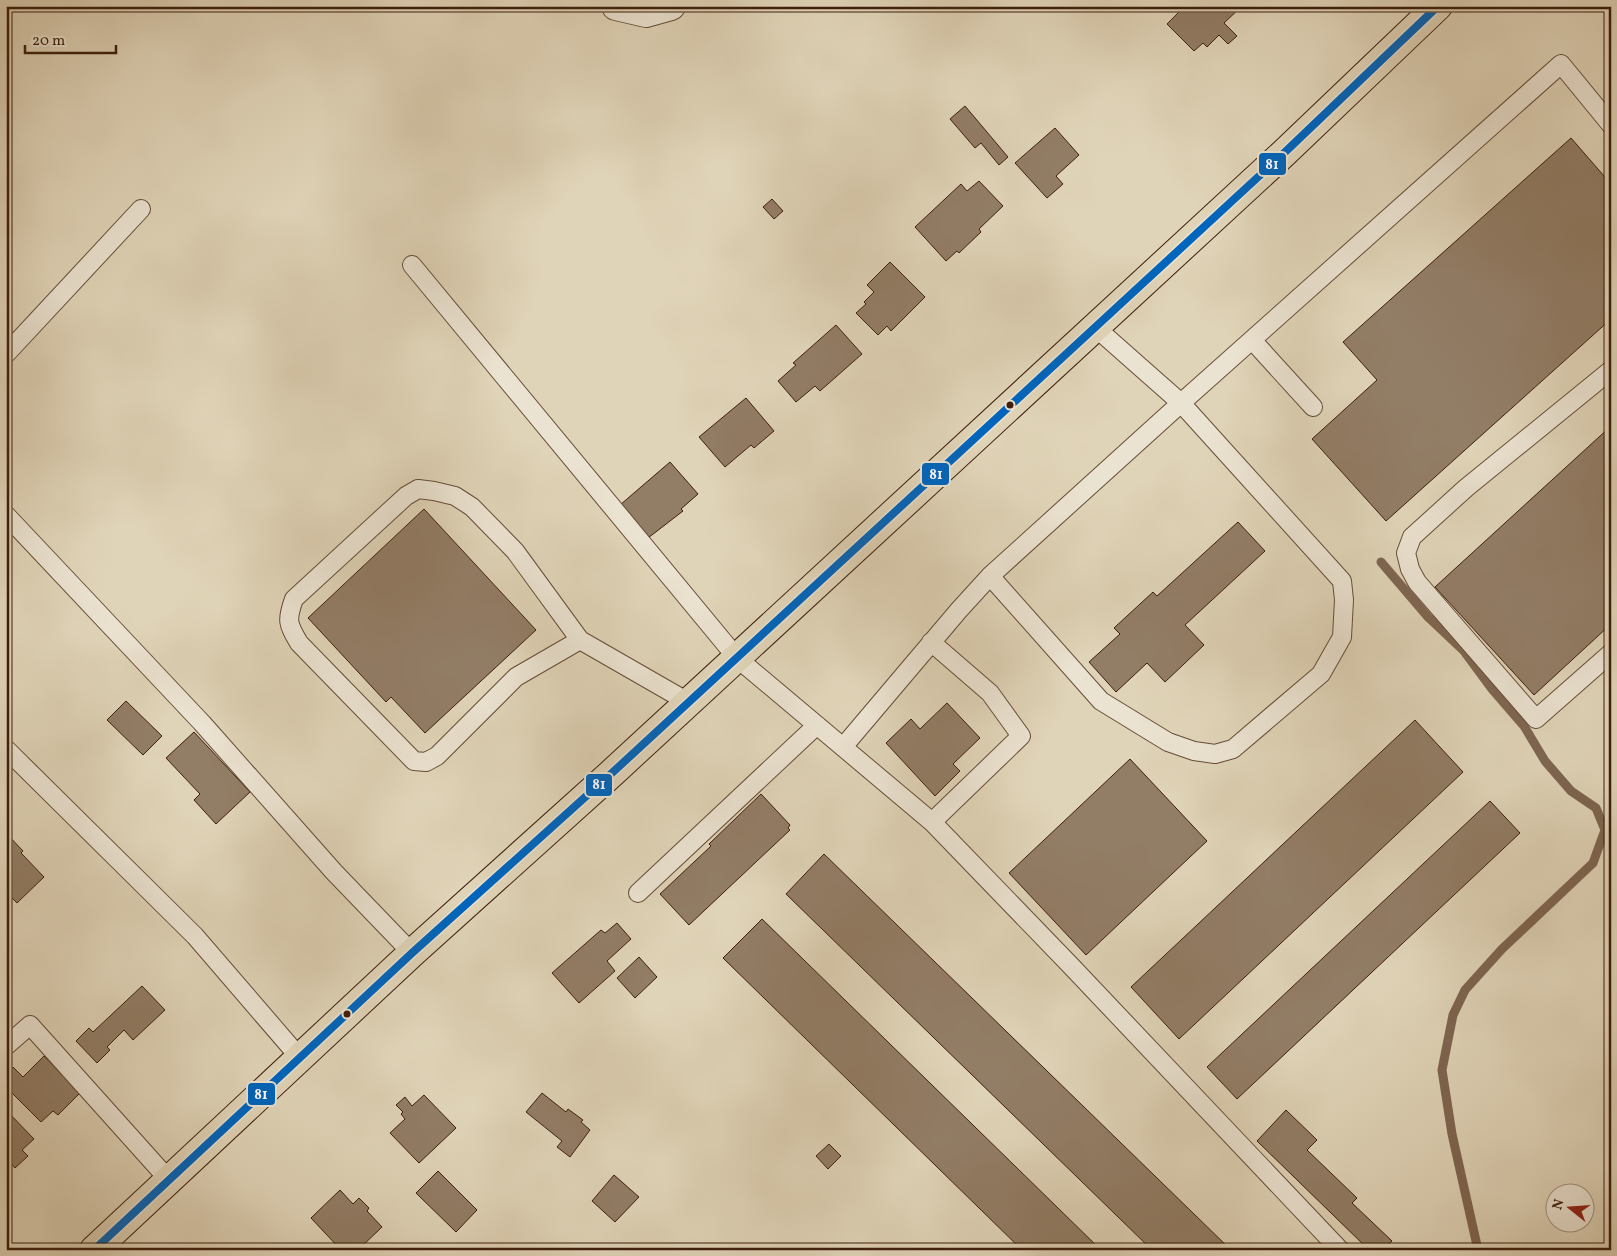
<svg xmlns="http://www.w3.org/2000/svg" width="1617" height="1256" font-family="Vollkorn,serif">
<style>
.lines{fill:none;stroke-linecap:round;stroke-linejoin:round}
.stream{stroke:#7e6651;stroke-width:9}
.building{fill:#927d66;stroke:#3d1e0d}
.service-casing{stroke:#664c38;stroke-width:20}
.minor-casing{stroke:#664c38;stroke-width:30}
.primary-casing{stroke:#3d1e0d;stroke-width:30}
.service{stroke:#ebe3d1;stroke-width:18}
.minor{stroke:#ebe3d1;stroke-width:28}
.primary{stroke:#e0d4b8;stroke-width:28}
.bus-1-casing{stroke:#ebe3d1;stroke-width:11}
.bus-1{stroke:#0065bd;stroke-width:8}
.bus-dot{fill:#3d1e0d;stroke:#ebe3d1;stroke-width:2}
.line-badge{stroke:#ebe3d1;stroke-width:2}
.badge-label{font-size:14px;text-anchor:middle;font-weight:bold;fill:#fff}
</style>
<rect width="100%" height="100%" fill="#e0d4b8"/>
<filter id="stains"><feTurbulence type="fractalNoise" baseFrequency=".004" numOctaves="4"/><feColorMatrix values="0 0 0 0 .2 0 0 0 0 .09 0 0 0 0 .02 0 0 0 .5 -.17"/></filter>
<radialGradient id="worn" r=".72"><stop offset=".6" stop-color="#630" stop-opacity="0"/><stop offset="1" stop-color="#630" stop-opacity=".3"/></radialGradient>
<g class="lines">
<path class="stream" d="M1381,562L1428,617L1464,651L1492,689L1524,726L1545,761L1571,791L1596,808L1605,830L1593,863L1502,949L1465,990L1453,1015L1442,1070L1452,1134L1478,1250"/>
</g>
<path class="building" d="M1185,6H1242L1224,23L1237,36L1228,44L1219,35L1207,47L1203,43L1194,51L1167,24Z
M965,106L1008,157L999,165L981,143L975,148L950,119Z
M1055,128L1079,155L1056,176L1063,184L1047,198L1015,163Z
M1571,138L1611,184V319L1386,521L1312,439L1377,380L1343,342Z
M979,181L1003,206L979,229L981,232L959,253L957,251L946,261L915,227L961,184L967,191Z
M772,199L783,211L774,219L763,207Z
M890,262L925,297L891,331L887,326L878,335L856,313L866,304L864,302L874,292L867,285Z
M836,325L862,354L820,391L815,386L796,402L778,381L796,365L793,363Z
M746,398L774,431L754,448L751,445L725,467L699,437Z
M1611,426V624L1534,695L1435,587Z
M670,462L698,494L681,509L683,511L648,538L620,505Z
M424,509L536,630L425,733L391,697L386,702L308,618Z
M1238,522L1265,551L1185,625L1204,645L1165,682L1147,663L1116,692L1089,662L1120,634L1114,628L1153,592L1157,596Z
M126,701L162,736L143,755L107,720Z
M947,703L980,738L953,764L960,771L935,796L886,743L911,719L920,729Z
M1415,720L1463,772L1179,1039L1131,987Z
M194,732L250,792L216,824L194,800L200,794L166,758Z
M1130,759L1207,841L1086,955L1009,873Z
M761,794L790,825L788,828L790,830L689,925L660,894L711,846L709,844Z
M1490,801L1520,833L1237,1099L1207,1067Z
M6,833L23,851L21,853L44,877L17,903L6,892Z
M824,854L1231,1250H1152L786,894Z
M762,919L1101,1250H1022L723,958Z
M617,923L631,939L607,961L615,971L579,1003L552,973L601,930L605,933Z
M639,957L657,977L635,998L617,978Z
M142,986L165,1010L133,1040L124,1030L107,1047L110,1050L97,1063L76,1041L89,1028L93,1032Z
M44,1056L80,1093L58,1115L53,1111L41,1122L6,1087V1074L13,1067L23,1077Z
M542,1093L566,1112L568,1109L583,1120L581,1122L590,1130L570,1157L557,1147L562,1141L526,1112Z
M424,1095L456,1128L419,1163L390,1133L405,1119L401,1114L403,1112L396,1105L405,1097L412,1106Z
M6,1110L34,1139L22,1150L28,1156L15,1168L10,1162L6,1165Z
M1286,1110L1317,1140L1307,1150L1357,1198L1352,1203L1392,1241L1383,1250H1369L1257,1141Z
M829,1144L841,1156L828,1169L816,1156Z
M438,1171L477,1210L456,1232L416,1193Z
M614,1175L639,1197L615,1222L592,1201Z
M340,1190L353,1204L359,1198L369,1208L367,1211L382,1227L358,1250H341L311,1218Z"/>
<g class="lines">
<defs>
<path id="service" d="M412,265L737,658L932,822L1073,968L1340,1250
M1252,340L1313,407
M6,354L141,209
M1611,370L1466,488L1412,537L1406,553L1410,569L1417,582L1536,719L1611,653
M6,515L202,723L334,872L412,953
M990,576L1101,701L1168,742L1194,751L1215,754L1233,749L1321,674L1342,637L1344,600L1342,581L1181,403L1561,64L1611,125
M580,640L516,677L437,756L426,762L414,761L299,643C288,624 286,621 294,599L406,496L418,489L434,491L455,496L472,507L515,551L580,640L688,702
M931,642L990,693L1021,736L932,822
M843,747L959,610L990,576L1181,403L1095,327
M6,749L195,936L300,1058
M638,893L817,725
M6,1046L30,1025L169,1180"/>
<path id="minor" d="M616,6L646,13L671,6"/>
<path id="primary" d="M94,1250L412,953L613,772L1283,154L1438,6"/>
</defs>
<use href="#service" class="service-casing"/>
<use href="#minor" class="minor-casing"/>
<use href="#primary" class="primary-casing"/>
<use href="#service" class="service"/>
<use href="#minor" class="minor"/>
<use href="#primary" class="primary"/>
<defs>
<path id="bus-1" d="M94,1250L412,953L613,772L1283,154L1438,6"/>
</defs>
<use href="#bus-1" class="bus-1-casing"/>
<use href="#bus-1" class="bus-1"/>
</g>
<g class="bus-dot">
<circle cx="1010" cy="405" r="4.5"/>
<circle cx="347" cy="1014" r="4.5"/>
</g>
<g class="line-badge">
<rect x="1258" y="152" width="29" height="24" rx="5" fill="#0065bd"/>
<rect x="921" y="462" width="29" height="24" rx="5" fill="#0065bd"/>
<rect x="585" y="773" width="28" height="24" rx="5" fill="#0065bd"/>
<rect x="247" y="1082" width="29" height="24" rx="5" fill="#0065bd"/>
</g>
<g class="badge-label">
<text x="1272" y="169">81</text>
<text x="936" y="479">81</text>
<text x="599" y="789">81</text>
<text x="261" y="1099">81</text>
</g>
<rect width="1617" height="1256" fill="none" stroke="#e0d4b8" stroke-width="25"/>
<rect x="8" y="8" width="1602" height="1241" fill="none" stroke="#3d1e0d" stroke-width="2.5"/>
<rect x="12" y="12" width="1592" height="1231" fill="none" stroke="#3d1e0d"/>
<g transform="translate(1570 1208) rotate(287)"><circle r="24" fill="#ebe3d1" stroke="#a59483"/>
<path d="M0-4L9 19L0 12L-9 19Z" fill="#8f2418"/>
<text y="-8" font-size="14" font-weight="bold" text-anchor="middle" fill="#3d1e0d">N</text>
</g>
<path d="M25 45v8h91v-8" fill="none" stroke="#3d1e0d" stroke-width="2.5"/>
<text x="32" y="45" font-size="15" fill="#3d1e0d" stroke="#ebe3d1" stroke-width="4" paint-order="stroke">20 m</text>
<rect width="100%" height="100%" filter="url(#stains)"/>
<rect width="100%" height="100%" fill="url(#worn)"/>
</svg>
